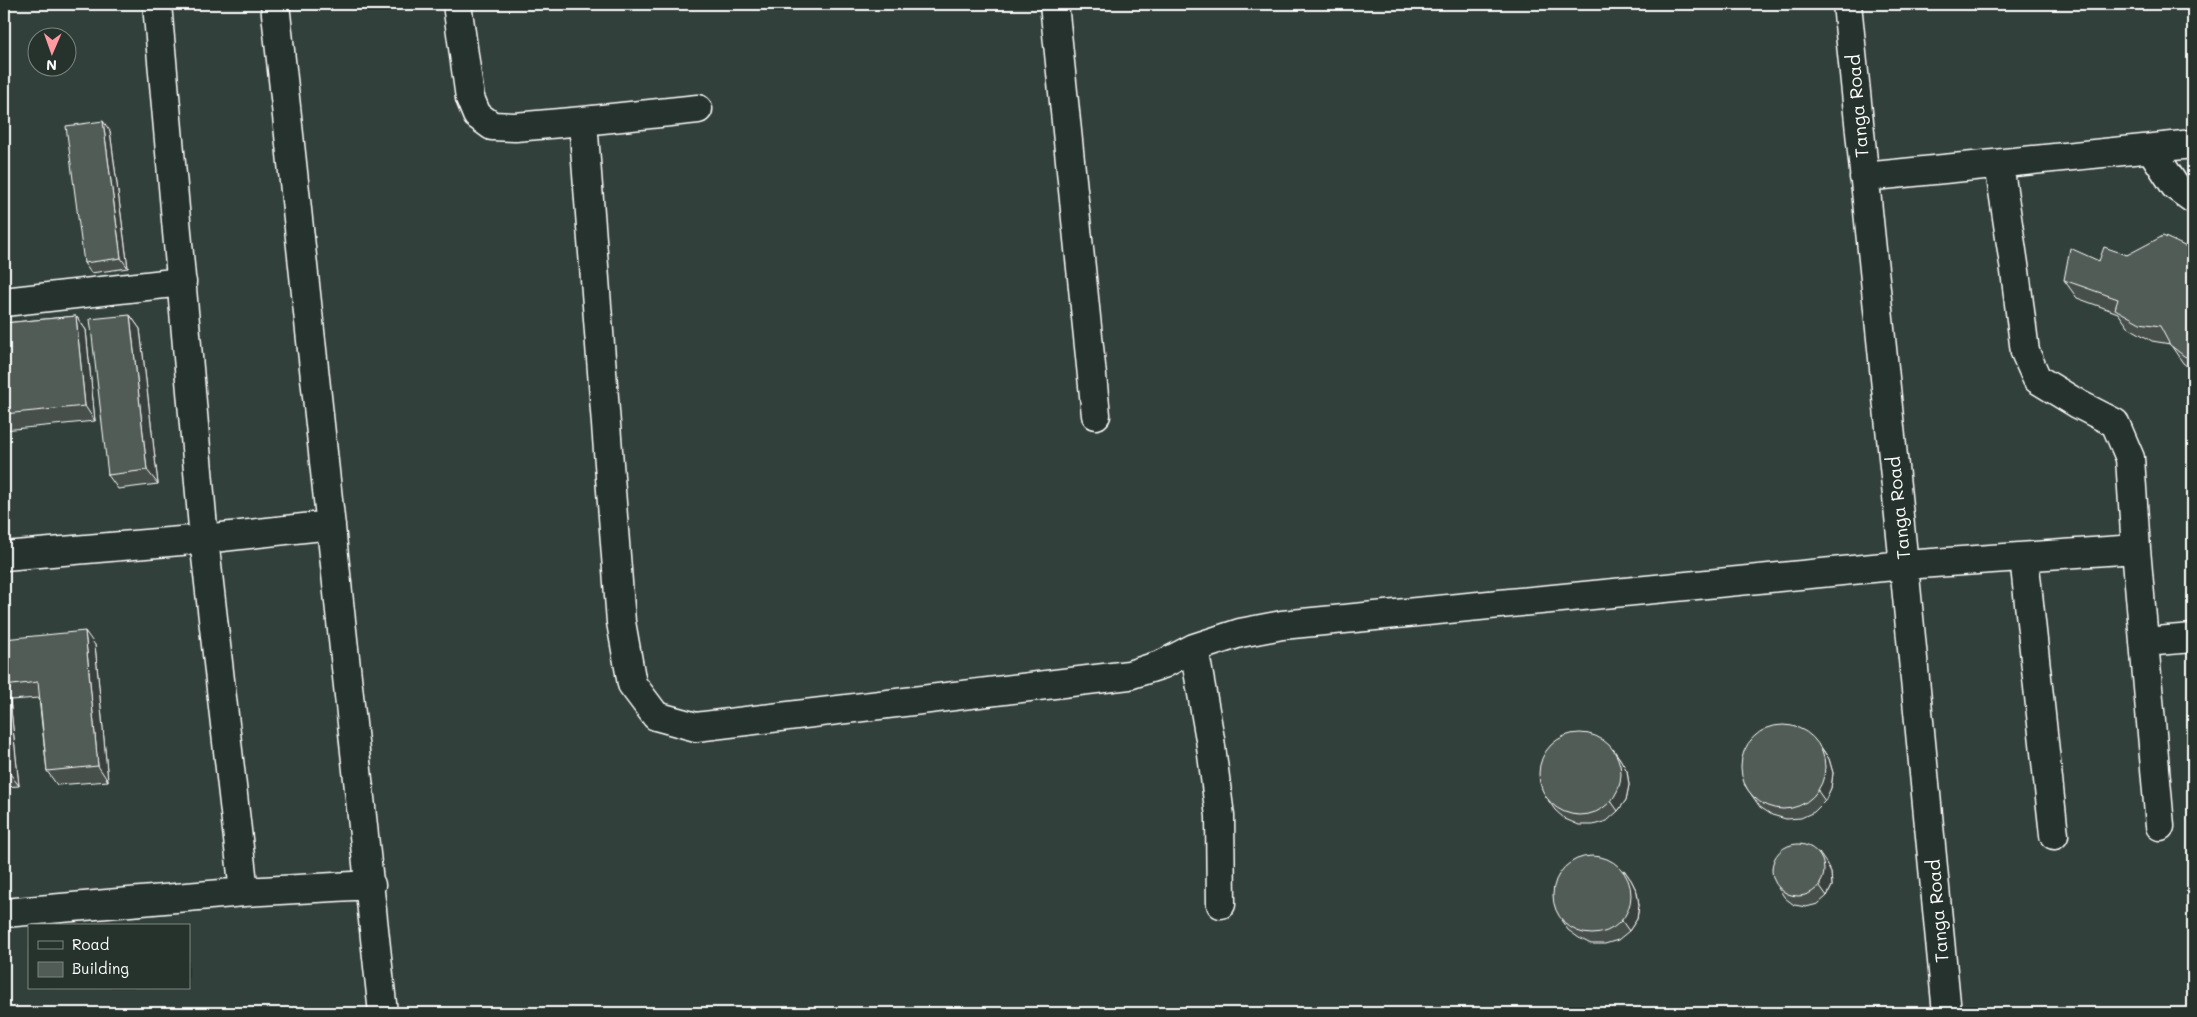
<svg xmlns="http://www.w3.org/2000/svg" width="2197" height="1017" font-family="Mali,sans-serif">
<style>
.built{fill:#333f3a;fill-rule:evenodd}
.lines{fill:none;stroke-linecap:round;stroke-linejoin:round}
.minor-casing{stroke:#fff;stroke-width:31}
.minor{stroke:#26332d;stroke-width:28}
.wall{fill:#464f4b;stroke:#fff}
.shaded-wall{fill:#39403d;stroke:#fff}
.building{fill:#515c57;stroke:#fff}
.labels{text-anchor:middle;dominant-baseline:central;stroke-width:4.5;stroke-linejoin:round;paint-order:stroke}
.street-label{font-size:18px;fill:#fff;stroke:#26332d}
</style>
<rect width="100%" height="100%" fill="#26332d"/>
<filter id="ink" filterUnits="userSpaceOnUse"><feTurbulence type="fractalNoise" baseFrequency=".02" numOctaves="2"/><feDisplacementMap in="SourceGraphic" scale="10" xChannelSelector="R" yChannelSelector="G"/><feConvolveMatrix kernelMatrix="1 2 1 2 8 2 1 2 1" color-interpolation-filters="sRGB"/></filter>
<g filter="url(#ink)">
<path class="built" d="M4,4H2193V1013H4ZM38,38H68V68H38ZM29,926H189V988H29Z"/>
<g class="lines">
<defs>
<path id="minor" d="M157,4L204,539L244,892
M275,4L383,1013
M457,4L470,98L477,115L492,126L515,127L583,121L698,109
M1054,4L1096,415
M1847,4L1904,565L1947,1013
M583,121L621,622L632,684L656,716L696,727L1129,675L1163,664L1194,648L1240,633L1282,625L1904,565L2136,549L2160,826
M2151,149L2175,186L2193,199
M1999,164L2015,271L2025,352L2037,379L2078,404L2115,423L2130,458L2136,549
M1864,177L2193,144
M4,302L182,282
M4,556L204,539L331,525
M2024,557L2054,835
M2144,642L2193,638
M1194,648L1210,739L1220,816L1221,904
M4,913L244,892L371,885"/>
</defs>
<use href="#minor" class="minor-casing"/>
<use href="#minor" class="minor"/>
</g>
<path class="wall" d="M110,131L128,268L91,273L84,263Z
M4,177L9,234H4Z
M2193,246V371L2183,363L2170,344L2152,341L2128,327L2118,313L2077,298L2064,280L2099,261L2127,255L2189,248Z
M130,315L140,329L158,484L118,489L108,475Z
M76,316L86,330L95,421L4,430V323Z
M4,639L95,645L108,781L57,785L47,771L39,698L10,700L19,786L4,787Z
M1821,747L1829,759L1833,773L1831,788L1825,801L1814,812L1801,818L1786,819L1772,815L1760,807L1744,784Z
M1613,749L1620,759L1627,771L1629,785L1626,800L1618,811L1607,821L1593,825H1579L1565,819L1555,810L1548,800Z
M1826,863L1831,873L1832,886L1827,896L1818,904L1806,907L1794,905L1785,898L1778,888Z
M1624,870L1631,880L1637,892L1639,905L1637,919L1629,931L1618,940L1605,944H1591L1579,938L1568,930L1561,920Z"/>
<path class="shaded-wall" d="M103,121L110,131L128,268L121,258Z
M4,177L9,234L4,226Z
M130,315L140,329L158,484L147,470Z
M76,316L86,330L95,421L85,406Z
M85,631L95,645L108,781L98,766Z
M4,691L10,700L19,786L9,772L4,719Z
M1613,749L1620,759L1627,771L1629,785L1626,800L1618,811L1611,801Z
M1822,749L1829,759L1833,773L1831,788L1825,801L1818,791Z
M1819,853L1826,863L1831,873L1832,886L1827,896L1820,886Z
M1624,870L1631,880L1637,892L1639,905L1637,919L1629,931L1622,921Z"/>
<path class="building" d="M103,121L121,258L84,263L66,126Z
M2163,236L2189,248L2193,246V360L2184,356L2170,345L2160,326L2140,323L2115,309L2118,299L2064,280L2070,248L2099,261L2104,247L2127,255Z
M130,315L147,470L108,475L90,319Z
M76,316L85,406L4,414V323Z
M85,631L98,766L47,771L38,682L4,686V639Z
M4,719L9,772H4Z
M1741 767a42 42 0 1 1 84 0a42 42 0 1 1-84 0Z
M1539 774a41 41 0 1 1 82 0a41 41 0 1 1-82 0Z
M1772 870a26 26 0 1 1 52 0a26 26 0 1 1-52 0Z
M1553 895a39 39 0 1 1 78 0a39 39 0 1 1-78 0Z"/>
</g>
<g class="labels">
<g class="street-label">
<text transform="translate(1857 106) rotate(-95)">Tanga Road</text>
<text transform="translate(1898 508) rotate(-96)">Tanga Road</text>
<text transform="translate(1937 911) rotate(-95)">Tanga Road</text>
</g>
</g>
<rect width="2197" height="1017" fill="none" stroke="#26332d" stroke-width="20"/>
<rect x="10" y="10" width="2177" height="997" fill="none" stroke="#fff" stroke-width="2" filter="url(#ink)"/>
<rect x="28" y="924" width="162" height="65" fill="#26332d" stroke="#7d8581"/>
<rect x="38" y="941" width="25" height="8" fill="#26332d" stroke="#7d8581"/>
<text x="72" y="950" font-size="15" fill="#ffffff">Road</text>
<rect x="38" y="962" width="25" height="15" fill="#515c57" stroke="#7d8581"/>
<text x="72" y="974" font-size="15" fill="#ffffff">Building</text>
<g transform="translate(52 52) rotate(182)"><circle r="24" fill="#26332d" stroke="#7d8581"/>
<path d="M0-4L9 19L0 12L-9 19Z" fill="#ff9aa2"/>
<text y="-8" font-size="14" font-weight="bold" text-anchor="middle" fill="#ffffff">N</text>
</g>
</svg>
